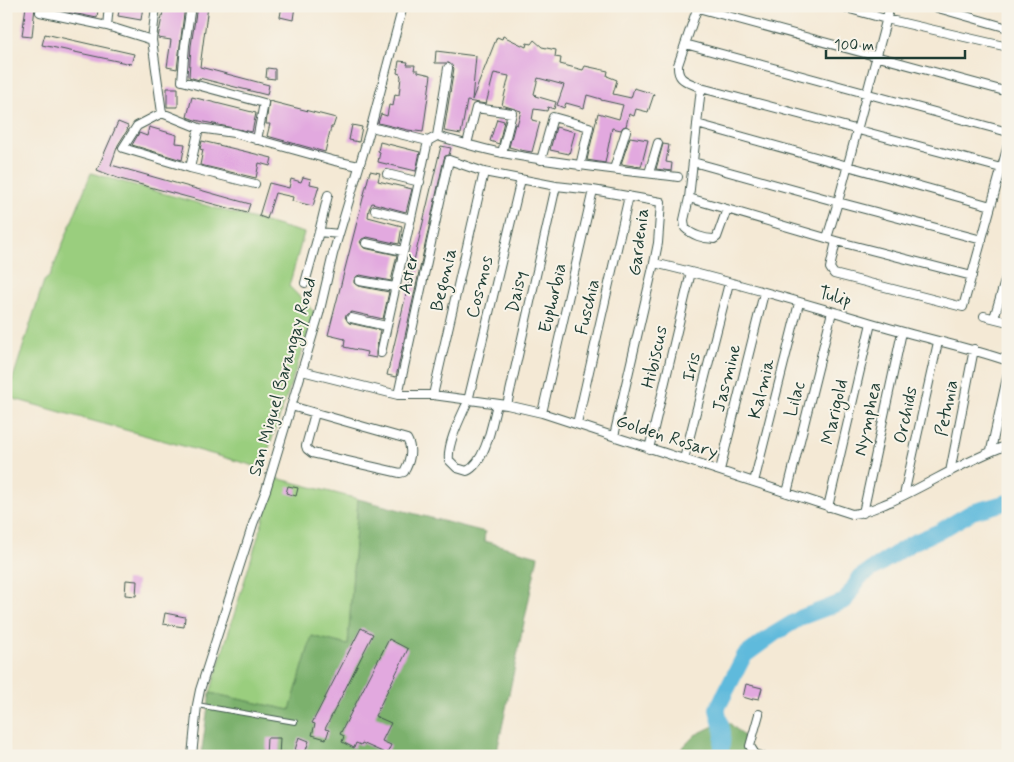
<svg xmlns="http://www.w3.org/2000/svg" width="1014" height="762" font-family="Mynerve,sans-serif">
<style>
.green{fill:#9ace7e;stroke:#5c8659}
.forest{fill:#7bb16d;stroke:#4d7750}
.lines{fill:none;stroke-linecap:round;stroke-linejoin:round}
.river{stroke:#5ebadc;stroke-width:16}
.building{fill:#e2a9df}
.lane-casing{stroke:#3f574c;stroke-width:6}
.street-casing{stroke:#3f574c;stroke-width:10}
.lane{stroke:#fff;stroke-width:4}
.street{stroke:#fff;stroke-width:8}
.labels{text-anchor:middle;dominant-baseline:central;stroke-width:4;stroke-linejoin:round;paint-order:stroke}
.street-label{font-size:18px;fill:#1f3d34;stroke:#f7f3e8}
</style>
<rect width="100%" height="100%" fill="#f7f3e8"/>
<filter id="ink" filterUnits="userSpaceOnUse"><feTurbulence type="fractalNoise" baseFrequency=".02" numOctaves="2"/><feDisplacementMap in="SourceGraphic" scale="10" xChannelSelector="R" yChannelSelector="G"/><feConvolveMatrix kernelMatrix="1 2 1 2 8 2 1 2 1" color-interpolation-filters="sRGB"/></filter>
<filter id="wash" filterUnits="userSpaceOnUse"><feTurbulence type="fractalNoise" baseFrequency=".0096" numOctaves="4" result="noise"/><feDisplacementMap in="SourceGraphic" scale="20" xChannelSelector="R" yChannelSelector="G"/><feGaussianBlur stdDeviation="1.12" result="paint"/><feColorMatrix in="noise" values="0 0 0 0 0 0 0 0 0 0 0 0 0 0 0 0 0 1.4 0 .05"/><feComposite in="paint" operator="in"/></filter>
<g filter="url(#wash)">
<rect width="100%" height="100%" fill="#f4e9d5"/>
<path class="green" d="M91,173L304,233L289,286L315,313L262,468L7,397L44,281L50,276Z
M276,478L358,499L348,646L312,636L290,710L210,693Z"/>
<path class="forest" d="M358,499L485,532L484,541L538,556L496,756H201L210,693L290,710L312,636L348,645Z
M726,720L744,736L746,756H674L695,735Z"/>
<g class="lines">
<path class="river" d="M721,756L723,733L717,709L744,656L774,634L802,617L845,601L860,577L912,543L940,531L972,512L1008,502"/>
</g>
<g id="blocks">
<path class="building" d="M26,6H35L32,37L22,36Z
M53,6H84L98,9L97,18L53,9Z
M120,6H143L141,20L118,16Z
M164,6H185L177,69L167,67L171,40L158,38Z
M197,6H208L200,67L269,85L267,95L199,78V80L189,77L191,46Z
M282,6H295L293,20L280,17Z
M45,34L134,54L131,64L42,45Z
M503,36L526,47L527,43L531,44L534,40L542,47L556,50L555,57L561,58L560,64L583,70L585,66L608,71L607,76L617,80L613,94L631,98L634,88L654,94L648,112L636,109L634,116L629,114L626,126L623,127L621,130L612,128L605,163L587,160L598,113L619,119L623,105L601,100V99L587,95L584,108L566,103L564,108L557,105L564,85L538,78L534,94L536,95L535,96L556,102L554,109L548,107L547,111L534,109L532,120L540,122L532,152L520,150L509,147L515,124L517,125L521,111L502,105L509,76L494,73L486,104L467,101L461,134L444,131L454,68L449,63H435L436,51L476,56L472,100L497,37L502,39Z
M399,61L408,62L407,65H415L414,70H418V72L431,75L423,132L408,130L378,123L381,114L387,116L389,105L393,106L395,94L399,95L401,77L400,74L397,73Z
M267,68L275,69V79L266,78Z
M167,88H178V107H167Z
M192,97L256,113L252,132L195,120L187,117Z
M269,101L336,118L333,127H331L325,152L267,136L270,124H266Z
M497,119L504,121L499,144L490,141Z
M118,122L128,126L127,129H128L118,145L111,165L250,204L247,213L120,179L97,170Z
M352,125L362,127L359,142L349,140Z
M149,127L177,135L176,143L185,144L182,160L132,145L139,133L147,136Z
M556,127L575,132L569,154L550,150Z
M630,137L648,140L641,167L621,164Z
M202,141L272,158L270,166L259,163L256,178L200,165L203,150L200,149Z
M380,142L420,152L416,171L378,162L380,152L378,151Z
M663,144L669,145L666,162L672,163L671,171L656,169Z
M441,146L451,148L449,155L445,156L444,159L396,377L387,375Z
M370,171L380,173L378,181L412,189L406,212L372,203L369,209L368,217L402,226L399,244L367,237L362,239L360,242L364,248L397,255L391,281L360,275L357,276L354,280V283L358,286L389,292L383,319L352,312L347,314L345,317L349,323L380,330L376,352V358L366,356L367,352L344,347L345,339L328,335Z
M303,177L311,179L310,184L319,186L313,206L292,201L293,197L275,193L267,219L259,216L269,183L289,188L291,179L301,182Z
M288,486L298,488L296,496L286,493Z
M126,580L137,581L136,596L125,595Z
M165,613L185,617L184,627L163,624Z
M361,628L373,634L325,729L329,730L326,739L312,735L315,724L312,723Z
M389,639L408,649L375,716L391,723L382,741L391,745L387,754L362,743L361,745L356,743L354,748L342,742L344,736L340,734Z
M746,684L762,688L759,699L753,698V700L743,697Z
M299,737L309,741L305,753L295,750Z
M267,738H280L279,756H266Z"/>
</g>
</g>
<g filter="url(#ink)">
<use href="#blocks" fill-opacity="0" stroke="#3f574c" stroke-width="1"/>
<g class="lines">
<defs>
<path id="lane" d="M197,705L295,722"/>
<path id="street" d="M41,6L40,12L107,26L109,6
M156,6L152,40L162,113
M191,6L185,45L182,81L264,103L257,140
M698,6L678,65C677,81 687,81 701,88L689,198L836,241
M839,6L886,19L1008,47
M890,6L838,202L982,240
M931,6L1008,28
M698,8L1008,92
M107,26L152,40
M685,44L1008,132
M701,88L1001,168
M697,124L991,206
M371,127L428,141
M437,136C459,142 481,149 503,153C561,164 619,170 678,177
M467,144L476,108L512,113L502,153
M541,160L553,117L589,127L580,166
M693,162L838,202L827,238
M190,168L199,128
M614,169L626,131
M649,173L658,143
M387,174L420,182
M255,184L190,168L123,148L137,126L162,113L199,128L234,133L335,161L359,166
M328,195L319,232L339,234
M689,198L684,220L685,228C692,235 704,239 714,239L717,237L727,209
M375,210L411,219
M366,243L403,251
M654,263C732,281 809,305 886,327C927,339 968,347 1008,361
M972,276L836,241L830,268L834,274L963,307C978,253 993,199 1008,145
M359,281L395,287
M305,283L319,232
M984,316L1008,322
M351,318L386,326
M994,318L1008,271
M381,353L428,141L437,136L448,68
M302,371L398,395H433L507,405L542,413L852,514C867,513 879,506 892,501C931,483 968,459 1008,445
M398,395L449,160L484,172L556,186L593,190L661,202L658,243L654,263L614,436
M433,395L484,172
M497,404C492,423 486,462 467,471L457,468L449,460C447,443 461,417 468,401L521,179
M507,405L556,186
M291,406L407,439C413,449 410,462 404,472L400,473L312,453L307,449L306,446L315,413
M542,413L593,190
M577,424L629,196
M649,449L691,272
M991,450L1008,373
M684,459L729,283
M720,470L764,293
M950,472L974,349
M754,482L799,303
M787,493L832,312
M904,495L938,342
M828,507L871,323
M863,513L902,332
M759,714L750,746L755,754L762,756
M192,756L197,705L200,690L253,524L266,490L319,314L333,254L371,127L403,6"/>
</defs>
<use href="#lane" class="lane-casing"/>
<use href="#street" class="street-casing"/>
<use href="#lane" class="lane"/>
<use href="#street" class="street"/>
</g>
</g>
<g class="labels">
<g class="street-label">
<text transform="translate(639 242) rotate(-83)">Gardenia</text>
<text transform="translate(409 274) rotate(-78)">Aster</text>
<text transform="translate(444 280) rotate(-77)">Begonia</text>
<text transform="translate(480 287) rotate(-76)">Cosmos</text>
<text transform="translate(517 292) rotate(-78)">Daisy</text>
<text transform="translate(835 297) rotate(16)">Tulip</text>
<text transform="translate(553 298) rotate(-77)">Euphorbia</text>
<text transform="translate(588 307) rotate(-77)">Fuschia</text>
<text transform="translate(655 357) rotate(-77)">Hibiscus</text>
<text transform="translate(692 367) rotate(-76)">Iris</text>
<text transform="translate(283 377) rotate(-74)">San Miguel Barangay Road</text>
<text transform="translate(727 378) rotate(-76)">Jasmine</text>
<text transform="translate(762 389) rotate(-76)">Kalmia</text>
<text transform="translate(795 399) rotate(-76)">Lilac</text>
<text transform="translate(947 408) rotate(-79)">Petunia</text>
<text transform="translate(835 412) rotate(-77)">Marigold</text>
<text transform="translate(906 415) rotate(-78)">Orchids</text>
<text transform="translate(868 419) rotate(-78)">Nymphea</text>
<text transform="translate(667 437) rotate(18)">Golden Rosary</text>
</g>
</g>
<rect width="1014" height="762" fill="none" stroke="#f7f3e8" stroke-width="25"/>
<path d="M826 50v8h139v-8" fill="none" stroke="#1f3d34" stroke-width="2.5"/>
<text x="834" y="50" font-size="15" fill="#1f3d34" stroke="#f7f3e8" stroke-width="4" paint-order="stroke">100 m</text>
</svg>
